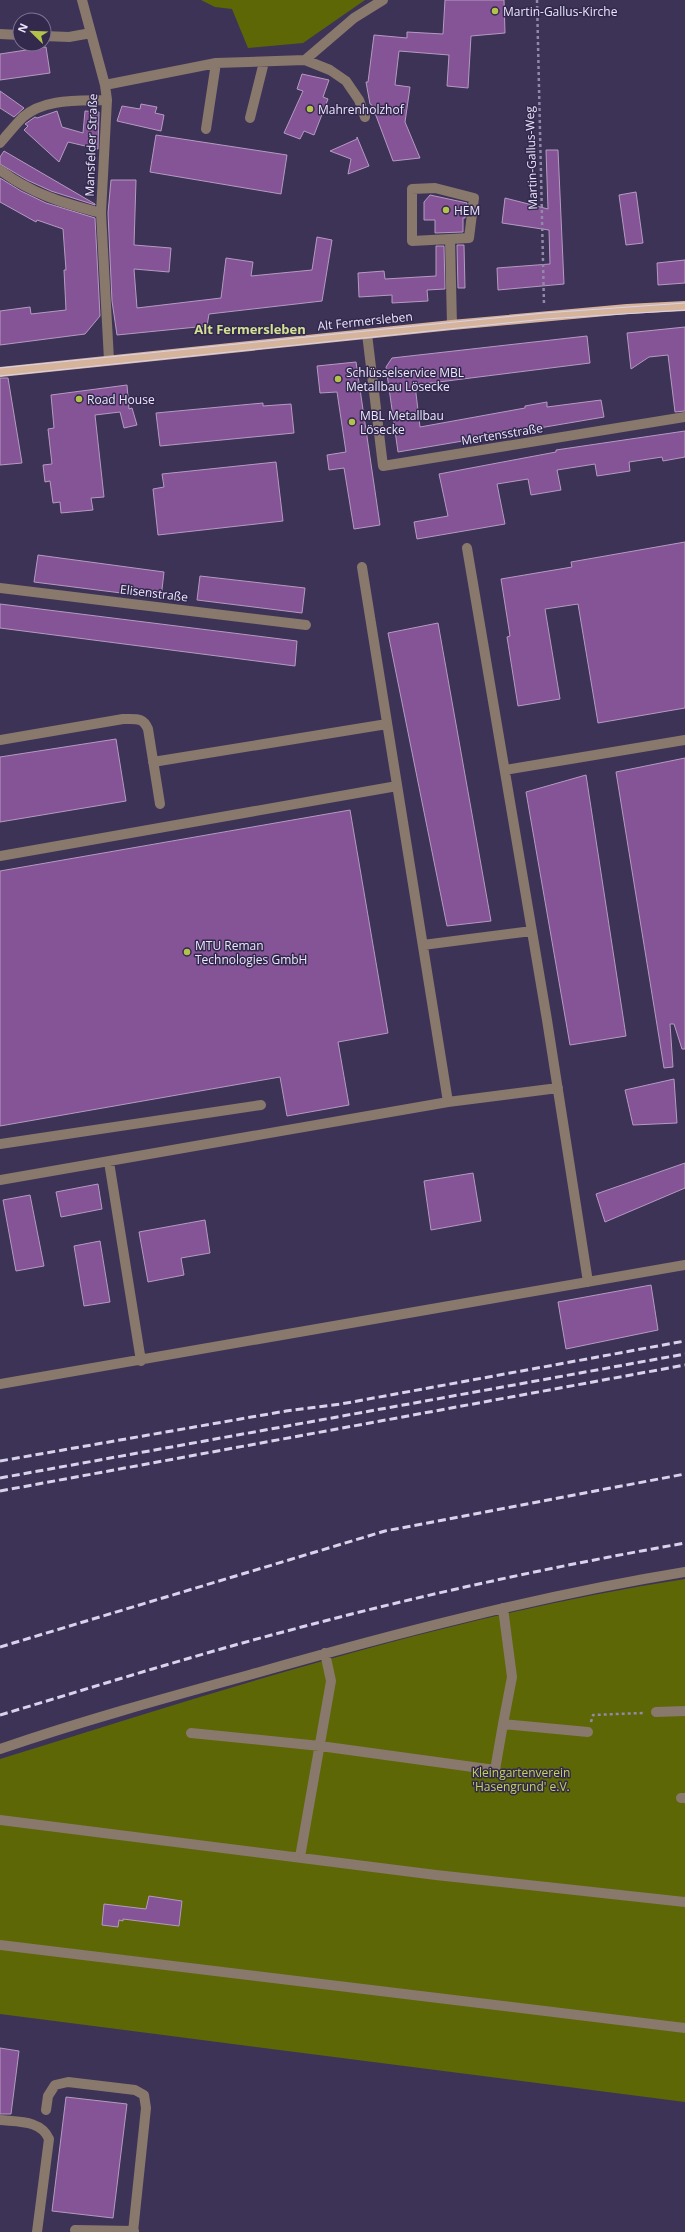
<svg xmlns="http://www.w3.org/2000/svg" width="685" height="2232" font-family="'Open Sans',sans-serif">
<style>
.green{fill:#5d6706}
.building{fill:#855497;stroke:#b59ac0}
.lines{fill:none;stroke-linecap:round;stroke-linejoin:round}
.path{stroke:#9189a7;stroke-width:2.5;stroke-dasharray:3 3;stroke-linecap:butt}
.minor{stroke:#89786c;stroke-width:10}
.major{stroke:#d6b39b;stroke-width:10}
.tram{stroke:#d8d3eb;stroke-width:1}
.rail{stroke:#d8d3eb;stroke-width:3;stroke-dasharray:8 4;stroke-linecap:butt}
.poi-dot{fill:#b3c24b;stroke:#33294c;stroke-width:1.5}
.labels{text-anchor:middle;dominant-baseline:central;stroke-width:3;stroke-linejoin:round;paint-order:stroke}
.poi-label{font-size:12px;fill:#ece7fe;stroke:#33294c;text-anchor:start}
.street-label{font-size:12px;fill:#ece7fe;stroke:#33294c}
.park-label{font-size:12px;fill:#c2d25a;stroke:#33294c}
.neighbourhood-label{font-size:13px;font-weight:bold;fill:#d4e093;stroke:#33294c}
</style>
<rect width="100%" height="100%" fill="#3d3357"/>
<path class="green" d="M201,0H365L303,43L248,48L232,9L215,7Z
M685,1579V2102L0,2014V1759C225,1689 451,1615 685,1579Z"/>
<path class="building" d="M445,0H504L505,33L471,36L468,88L447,86L449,55L399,51L395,85L410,87L405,122L420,158L393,161L372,105L370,104L366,82H368L374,35L407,38V32L443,34Z
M46,47L50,73L0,80V54Z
M302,74L329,80L323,97L328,99L314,135L304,131L300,139L284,133L303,91L297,89Z
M0,91L24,108L14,117L0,108Z
M141,104L157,107L155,113L164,115L161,131L117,121L122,106L140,109Z
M57,111L62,127L83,133L85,111L99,112L98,149L68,142L59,162L24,130L28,126L25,124L35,117L37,118Z
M156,135L287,155L281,194L150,172Z
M357,137L369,166L348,174L351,159L330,151L357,139Z
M546,150H558L564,284L498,290L497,268L550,264L549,230L502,223L505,198L548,209Z
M4,151L95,204V205L51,191L27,180L0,164V157Z
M0,178L21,191L46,203L95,218L100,316L85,334L0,345V311L30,307L31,314L66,310L64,270H66L63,229L37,220L36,222L0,202Z
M111,180H136L134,245L171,248L169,272L134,269L137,308L221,298L226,258L253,262L251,276L312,270L317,237L332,240L322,301L209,314L207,326L117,335L112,301L108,213Z
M636,192L643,243L626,245L619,195Z
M430,195L467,203L465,218H463V232L435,233V220H424V202Z
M457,245H464L465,288H458Z
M436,246H444L445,289L427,290L428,301L392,303V295L359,297L358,273L384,271L385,279L436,276Z
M685,260V283L658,285L657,263Z
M685,327V411L675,412L668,355L649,357L631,369L627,333Z
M587,336L590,363L415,385L420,427L525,408V406L547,402V407L601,400L604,417L398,452L386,367L392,358Z
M356,362L380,525L354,529L344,468L329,470L327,455L346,452L337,392L320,393L317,366Z
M0,378H8L22,463L0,465Z
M127,385L129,409L132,408L137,425L124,428L120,412L95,415L104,497L91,498L93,510L61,513L60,502L53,503L50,481L45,482L43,465L52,464L48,429L54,428L51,395Z
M263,403V406L291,404L294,433L160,446L156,413Z
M685,431V457L663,461L662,457L629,462L630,471L597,476L595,464L557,470L561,490L531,495L528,479L497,484L505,524L417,539L414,522L448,516L439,474L556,452V450Z
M276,462L283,521L158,535L153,489L164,487L162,474Z
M685,542V708L598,723L578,604L545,609L560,699L518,706L507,637L510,636L501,579L572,567L571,562Z
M38,555L164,572L161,598L34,582Z
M200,576L305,588L302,613L197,600Z
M0,604L297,641L295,666L0,628Z
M438,623L491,921L447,926L388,633Z
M116,739L126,801L0,822V757Z
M685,758V1049H682L674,1024H670L673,1067L664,1068L616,772Z
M586,775L626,1036L570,1045L526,792Z
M350,810L388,1033L338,1042L349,1105L287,1116L280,1077L0,1126V871Z
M674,1079L677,1123L633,1125L625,1090Z
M685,1163V1188L605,1222L596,1194Z
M473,1173L481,1221L431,1230L424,1181Z
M98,1184L102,1209L61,1217L56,1192Z
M30,1195L44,1266L16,1271L3,1200Z
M205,1220L210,1253L181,1258L184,1275L148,1282L139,1232Z
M100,1241L110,1302L84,1306L74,1246Z
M651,1285L658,1330L566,1349L558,1302Z
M149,1896L182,1901L179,1926L123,1919V1921L119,1920L118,1927L102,1925L104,1904L146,1909Z
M0,2048L19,2051L11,2114H0Z
M66,2097L127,2104L113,2218L52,2211Z"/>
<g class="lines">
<path class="path" d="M537,0L544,305
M591,1722L593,1715L643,1713"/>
<path class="minor" d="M82,0L105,85
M0,34L20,35
M44,36L69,37L91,33
M305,60L354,18L383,0
M250,118L264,62
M206,129L216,63
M0,143C8,134 15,125 23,117C45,98 79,101 107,100
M0,170C32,194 63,203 101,213
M450,239L469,238L474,198L435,188L412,189V241L450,239L452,325
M367,334L383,466L685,417
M109,360L101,213L107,100L105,85L216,63L305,60L330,70L346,81L359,100L365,117
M467,548L547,1020L588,1282
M362,567L448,1102
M0,588L306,625
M0,740L123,719C136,719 143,717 148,729L160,804
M153,762L387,724
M505,770L685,740
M0,856L397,786
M423,945L532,931
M0,1144L261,1105
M109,1162L141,1361
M0,1180L448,1102L558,1088
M0,1384L685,1265
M656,1712L685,1711
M503,1724L512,1677L503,1608
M191,1733L320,1746L495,1770L503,1724L588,1732
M0,1749C82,1721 165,1698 249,1675C393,1634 538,1596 685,1572
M681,1798H685
M0,1820L436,1875L685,1902
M300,1857L331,1681L325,1653
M0,1945L685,2028
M46,2110L48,2096L55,2085L68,2082L135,2090L144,2095L146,2108L133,2232
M0,2120C18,2122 41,2120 49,2139L37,2232
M75,2230L134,2231"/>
<path class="major" d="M0,372L452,325L627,309L685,306"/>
<path class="tram" d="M0,368L544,313L685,303
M0,376L545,319L685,310"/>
<path class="rail" d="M0,1461L286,1411L341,1404L685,1341
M0,1478L685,1354
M0,1491L685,1365
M0,1647L385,1531L685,1474
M0,1715C94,1687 188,1657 283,1632C416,1596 550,1567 685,1543"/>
</g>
<g class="poi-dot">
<circle cx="495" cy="11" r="4"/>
<circle cx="310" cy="109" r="4"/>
<circle cx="446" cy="210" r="4"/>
<circle cx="338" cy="379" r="4"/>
<circle cx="79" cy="399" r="4"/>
<circle cx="352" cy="422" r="4"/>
<circle cx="187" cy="952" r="4"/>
</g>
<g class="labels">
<g class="poi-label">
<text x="503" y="11">Martin-Gallus-Kirche</text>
<text x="318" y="109">Mahrenholzhof</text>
<text x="454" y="210">HEM</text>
<text x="346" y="372">Schlüsselservice MBL<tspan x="346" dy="14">Metallbau Lösecke</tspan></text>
<text x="87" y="399">Road House</text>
<text x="360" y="415">MBL Metallbau<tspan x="360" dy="14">Lösecke</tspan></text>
<text x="195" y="945">MTU Reman<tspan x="195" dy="14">Technologies GmbH</tspan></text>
</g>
<g class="street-label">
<text transform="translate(91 145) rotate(-88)">Mansfelder Straße</text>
<text transform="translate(531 158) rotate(-92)">Martin-Gallus-Weg</text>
<text transform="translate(365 321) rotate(-6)">Alt Fermersleben</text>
<text transform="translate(502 434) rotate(-9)">Mertensstraße</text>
<text transform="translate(154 593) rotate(7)">Elisenstraße</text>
</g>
<g class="park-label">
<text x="521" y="1772">Kleingartenverein<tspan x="521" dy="14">'Hasengrund' e.V.</tspan></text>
</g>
<g class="neighbourhood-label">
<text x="250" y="329">Alt Fermersleben</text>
</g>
</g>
<g transform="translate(32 32) rotate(293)"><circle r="19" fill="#33294c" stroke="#7d7593"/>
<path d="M0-3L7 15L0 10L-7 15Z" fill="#b3c24b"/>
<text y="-6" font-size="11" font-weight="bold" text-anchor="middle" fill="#ece7fe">N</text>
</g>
</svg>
